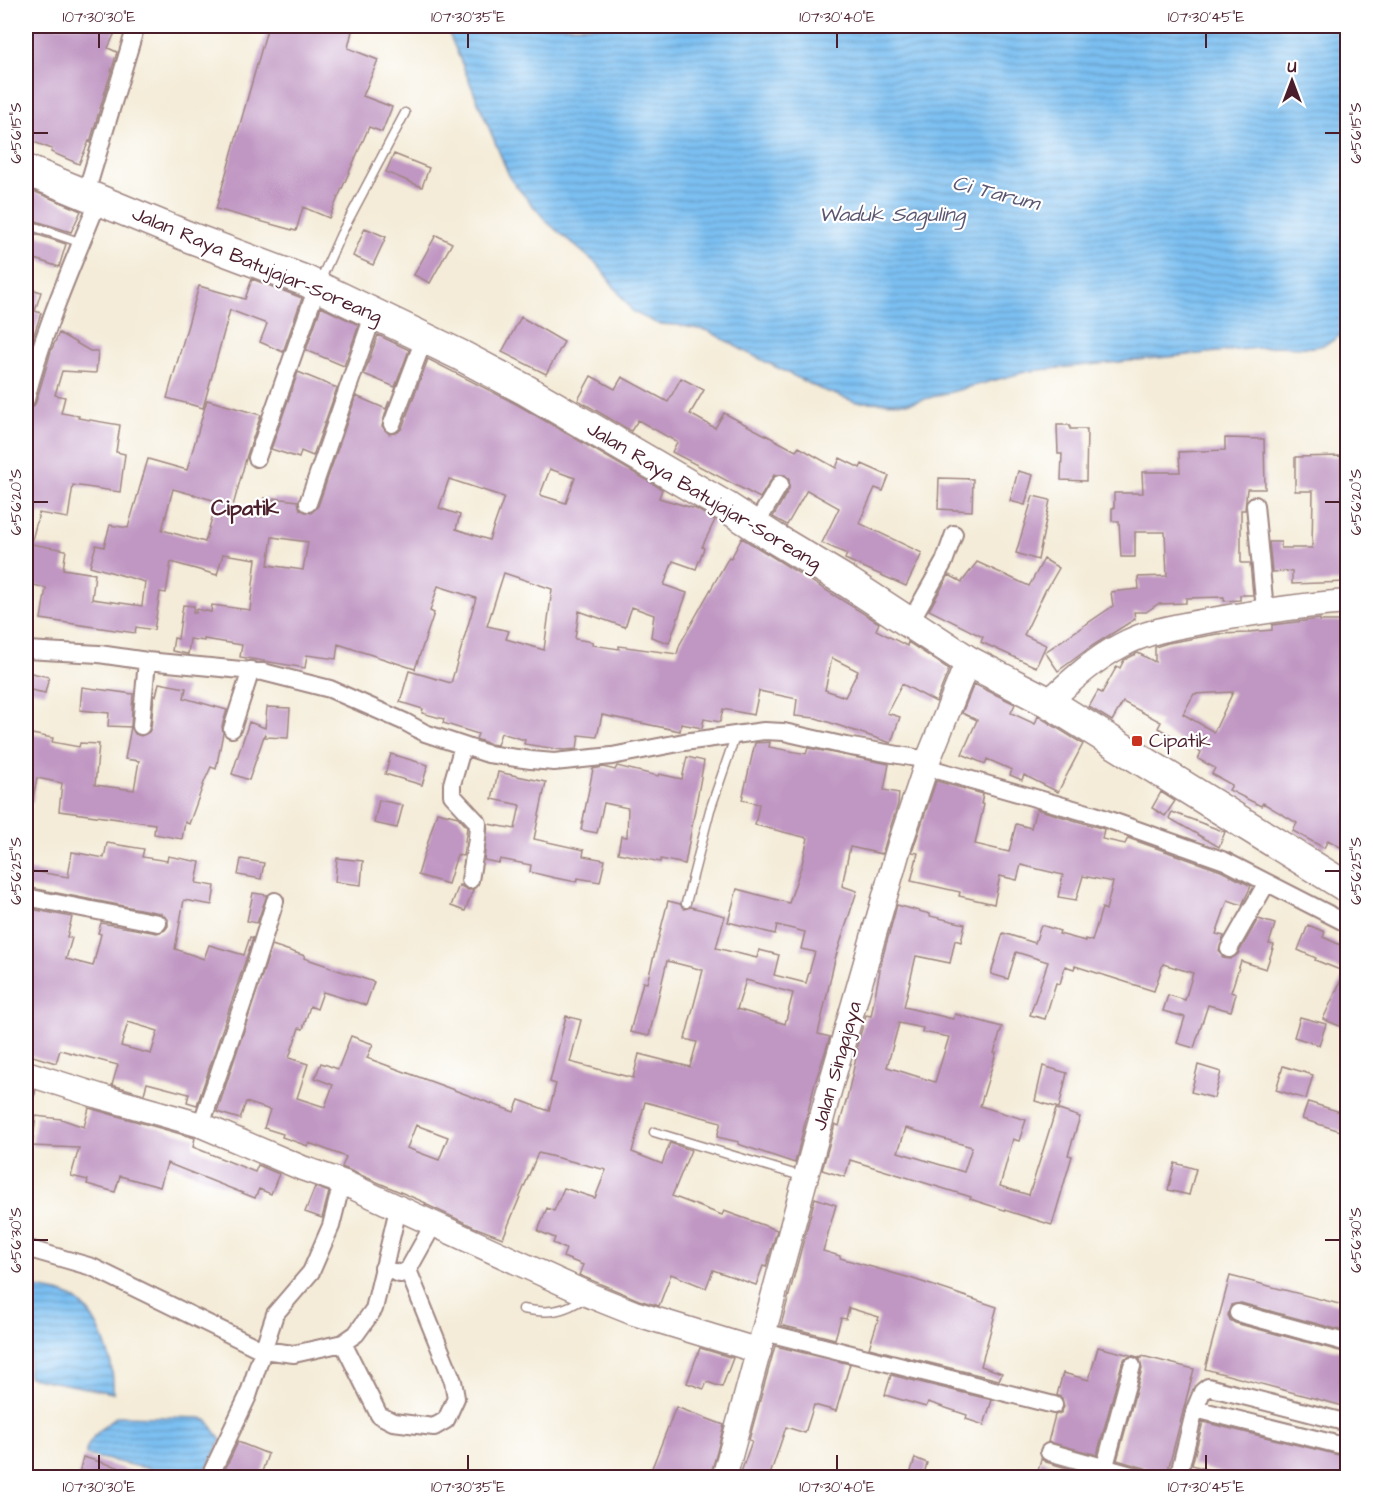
<svg xmlns="http://www.w3.org/2000/svg" width="1373" height="1503" font-family="'Architects Daughter',sans-serif">
<style>
.water{fill:url(#water-rules);stroke:#62708e;stroke-width:1.5}
.building{fill:#c096c2;fill-rule:evenodd}
.lines{fill:none;stroke-linecap:round;stroke-linejoin:round}
.lane-casing{stroke:#9f8682;stroke-width:11}
.street-casing{stroke:#9f8682;stroke-width:20}
.secondary-casing{stroke:#9f8682;stroke-width:27}
.highway-casing{stroke:#9f8682;stroke-width:33}
.lane{stroke:#fff;stroke-width:8}
.street{stroke:#fff;stroke-width:16}
.secondary{stroke:#fff;stroke-width:24}
.highway{stroke:#fff;stroke-width:30}
.ticks{fill:none;stroke:#4a1f2b;stroke-width:2}
.poi-dot{fill:#c8321e;stroke:#fff;stroke-width:2}
.labels{text-anchor:middle;dominant-baseline:central;stroke-width:4.5;stroke-linejoin:round;paint-order:stroke}
.street-label{font-size:20px;fill:#4a1f2b;stroke:#fff}
.poi-label{font-size:20px;fill:#4a1f2b;stroke:#fff;text-anchor:start}
.water-label{font-size:21px;font-style:italic;fill:#5b5771;stroke:#fff}
.quarter-label{font-size:22px;font-weight:bold;fill:#4a1f2b;stroke:#fff}
.neatline{fill:none;stroke:#4a1f2b;stroke-width:2}
.ticks-label{font-size:15px;text-anchor:middle;fill:#4a1f2b}
</style>
<defs>
<pattern id="water-rules" width="6" height="5" patternUnits="userSpaceOnUse" patternTransform="scale(1.5)"><rect width="6" height="5" fill="#7bc0f2"/><path d="M0 2.5h6" fill="none" stroke="#679bc4"/></pattern>
</defs>
<rect width="100%" height="100%" fill="#fff"/>
<filter id="ink" filterUnits="userSpaceOnUse"><feTurbulence type="fractalNoise" baseFrequency=".0167" numOctaves="2"/><feDisplacementMap in="SourceGraphic" scale="12" xChannelSelector="R" yChannelSelector="G"/><feConvolveMatrix kernelMatrix="1 2 1 2 8 2 1 2 1" color-interpolation-filters="sRGB"/></filter>
<filter id="wash" filterUnits="userSpaceOnUse"><feTurbulence type="fractalNoise" baseFrequency=".008" numOctaves="4" result="noise"/><feDisplacementMap in="SourceGraphic" scale="24" xChannelSelector="R" yChannelSelector="G"/><feGaussianBlur stdDeviation="1.35" result="paint"/><feColorMatrix in="noise" values="0 0 0 0 0 0 0 0 0 0 0 0 0 0 0 0 0 1.4 0 .05"/><feComposite in="paint" operator="in"/></filter>
<g filter="url(#wash)">
<rect width="100%" height="100%" fill="#f4ecd8"/>
<path class="water" d="M446,26H1347V335C1337,334 1335,341 1326,344C1312,350 1291,346 1277,346L1029,371L910,403L856,402L820,389L746,352L709,331L678,325L658,324L633,312L598,265L548,223L511,180Z
M35,1288C48,1290 60,1291 71,1297C100,1313 115,1363 113,1393L28,1377Z
M117,1416L202,1418L208,1421L221,1440L206,1471L193,1469L185,1477L86,1455C84,1441 107,1424 117,1416Z"/>
<g id="blocks">
<path class="building" d="M26,26H118L108,48L117,52L90,142L89,141L79,164L51,152L52,149L26,139Z
M268,26H332L352,31L348,48L378,60L363,96L392,107L382,132L369,127L329,218L303,207L296,231L216,209Z
M394,154L429,168L422,187L386,172Z
M26,188L81,211L71,232L26,218Z
M365,228L386,237L373,265L353,256Z
M26,231L66,244L59,267L26,256Z
M436,235L452,243L430,283L414,275Z
M252,279L302,298L283,352L260,342L267,324L230,310L203,408L167,398L199,286L245,299Z
M26,287L41,292L35,311L41,313L28,353L26,352Z
M321,307L359,325L344,366L306,350Z
M521,317L564,342L546,374L502,352Z
M59,333L90,351H98L96,373L62,371L55,395L65,397L61,413L79,416L78,418L120,425L116,452L125,454L120,492L73,485L68,518L39,513L31,544L66,550L63,569L95,574L92,599L142,606L145,582L90,566L96,545L104,547L110,525L128,528L148,459L187,470L207,400L261,415L247,455L231,513L261,517L264,498L274,500V498L298,501L300,510L311,513L318,506L356,396L386,409L389,401L382,426L389,434L398,432L402,428L428,359L518,405L662,489L659,498L696,509L715,520L702,547L704,548L696,569L673,561L664,585L687,593L669,643L651,637L654,615L632,607L625,627L579,611L575,639L593,642L592,645L619,649V646L677,654L680,644L729,557L731,558L742,538L879,623L876,630L907,646L908,642L949,669L936,702L902,684L887,713L900,717L891,743L816,718L795,716L797,699L759,691L754,715L723,709L720,722L704,719L702,728L681,724L680,731L602,715L597,737L579,735L577,749L563,750L524,744L525,740L501,733L497,745L490,744L476,739L478,734L443,723L444,719L422,713L423,709L400,702L409,671L451,683L476,598L438,586L430,611L434,613L415,669L338,644L336,659L307,655L305,668L240,657L242,645L204,639V641L190,639L188,654L172,651L174,638L178,639L183,605L194,606L193,613H196V609L211,612L212,605L250,610L256,559L223,554L217,575L171,562L166,593L160,592L154,630L136,627L135,633L41,619L46,588L26,583V409L33,407L36,402L51,351ZM550,469L575,478L566,503L540,495ZM449,479L504,497L489,540L456,529L460,515L439,508ZM173,489L217,501L205,542L162,530ZM272,537L308,542L303,570L268,565ZM504,573L552,589L544,650L506,639L509,631L487,626ZM832,658L858,671L845,697L825,690Z
M378,335L409,350L395,387L364,374Z
M298,372L337,388L313,456L301,451L299,458L271,449Z
M591,376L615,389L622,377L668,402L681,378L704,390L690,414L715,428L724,413L796,451L799,447L836,468L840,458L860,468L862,464L889,476L883,491L875,488L859,523L922,553L906,586L845,559L847,554L822,543L839,508L807,490L787,525L773,517L789,489V479L785,475H774L760,498L672,452L677,442L638,420L631,431L578,400Z
M1057,425H1070V429H1087L1086,481L1061,480L1062,454H1058Z
M1225,438L1264,439L1265,489H1247L1245,510H1241V563H1250L1253,595H1240V600L1224,601V597L1186,598V603L1158,604L1146,612H1134L1135,619L1092,646L1058,671L1045,652L1113,606L1111,592L1139,589L1138,577L1167,576L1165,532H1135V557H1121L1119,521H1112V508H1114V493H1143L1142,472H1180L1179,452L1225,450Z
M1341,456L1342,503H1347V582L1292,584V571L1272,572L1269,542H1281V548H1312L1313,491H1295V457Z
M1018,471L1033,475L1025,505L1010,501Z
M939,478L973,479L972,511L938,509Z
M1033,496L1050,500L1038,560L1016,553Z
M1044,559L1059,568L1047,589H1046L1024,635L1046,645L1036,667L981,642L983,637L929,610L949,575L962,582L977,562L1029,586Z
M1320,619V621H1347V851L1328,840L1324,848L1293,831L1297,823L1263,803L1261,806L1229,790L1232,785L1212,774L1215,768L1198,759L1201,752L1158,728L1161,722L1123,702L1112,721L1089,707L1098,691L1102,693L1117,666L1120,668L1124,660L1138,653L1155,662V647L1168,643L1217,634L1249,633V632L1272,630V625ZM1233,692L1214,732L1183,714L1194,694Z
M27,672L49,677L45,693L26,689Z
M159,683L186,688L184,698L227,710L222,726L223,733L216,769L211,767L205,780L189,824L185,822L182,839L154,834L155,824L59,811L62,783L37,778L32,803L26,802V733L53,738L52,742L79,747L80,743L99,744L95,785L134,790L139,761L125,759L131,727L108,726L109,713L80,710L82,687L133,694L131,726L135,734L141,736L149,732L151,728L154,696H156Z
M974,684L1015,704L1011,713L1035,724L1038,716L1083,744L1058,792L1024,775L1022,780L1010,775L1012,770L987,759L985,764L962,754L977,720L962,713Z
M267,707L290,708L288,738L265,737V733L249,780L232,774L249,722L265,728Z
M770,742L769,747L806,754L808,748L889,764L884,790L899,793L898,804L882,854L850,847L842,886L857,891L835,959L818,1034L830,1037L815,1083L795,1163L738,1144L739,1142L717,1137L721,1122L645,1102L632,1152L662,1164L670,1143L691,1150L672,1196L722,1215L724,1211L777,1230L766,1267L763,1266L756,1285L713,1270L706,1288L671,1274L659,1306L639,1300L579,1275L583,1265L563,1257L566,1249L553,1243L555,1238L538,1231L547,1208L554,1211L564,1188L595,1198L606,1170L538,1153L503,1238L474,1227L425,1204L426,1203L342,1167L346,1157L309,1143L308,1146L282,1137L283,1134L264,1128L270,1110L246,1102L240,1119L217,1112L272,945L305,956L304,958L328,966V967L374,982L366,1005L323,992L317,1009L310,1006L303,1029L299,1028L289,1058L308,1064L297,1098L325,1107L333,1085L315,1078L321,1063L338,1069L351,1036L373,1044L367,1058L514,1112L519,1100L549,1111L556,1084L550,1082L566,1016L581,1020L570,1062L633,1078L639,1054L690,1067L697,1042L685,1039L703,970L667,961L649,1036L630,1032L643,982L647,983L668,901L680,904L684,909L691,907L725,916L716,948L757,958L759,950L779,955L774,975L806,983L815,952L801,949L805,932L777,925L775,934L728,922L737,889L789,903L802,864L808,838L755,825L759,804L742,800L755,743ZM746,980L793,993L785,1024L737,1009ZM416,1125L448,1137L439,1160L407,1148Z
M391,754L428,765L422,785L385,774Z
M687,757L704,761L685,864L661,859L660,862L618,853L621,836L627,837L628,808L604,803L597,833L581,830L593,769L603,767L615,770L617,766L658,776L659,774L682,779Z
M498,772L546,782L534,839L584,850L583,856L605,860L600,882L578,878L577,882L555,878L530,872L531,865L500,859L499,863L484,860L488,824L515,829L520,805L492,799Z
M936,781L983,794L981,804H984L975,844L1009,852L1016,824L1031,828L1036,809L1104,829L1102,839L1125,844L1128,838L1221,871L1251,886L1242,905L1228,900L1216,934L1224,936L1219,950L1223,958L1230,959L1238,954L1258,919L1275,924L1269,944L1274,945L1266,969L1241,961L1231,992L1236,994L1231,1011L1208,1005L1194,1048L1177,1043L1185,1017L1163,1011L1168,995L1185,1000L1193,973L1163,964L1154,991L1075,966L1074,969L1065,966L1060,984L1056,983L1045,1019L1030,1015L1048,962L1016,952L1008,979L991,974L1003,933L1035,943L1041,925L1060,931L1059,934L1085,941V939L1092,941L1102,908L1106,910L1113,882L1083,876L1076,900L1058,897L1063,875L1021,865L1017,880L1000,876L994,904L959,896L960,892L911,881L918,853L912,852Z
M1161,792L1175,801L1165,816L1152,808Z
M379,800L403,805L397,828L374,823Z
M437,812L458,817L467,827L463,856L457,855L448,884L418,875Z
M1172,812L1225,832L1219,847L1169,818Z
M107,843L144,849L142,857L167,861L168,856L200,862L196,883L215,886L212,905L184,900L175,949L204,959L209,945L244,955L250,937L253,938L197,1105L187,1102L189,1094L147,1083L144,1094L112,1085L118,1065L60,1050L56,1063L26,1054V908L72,917L67,937L72,938L66,959L93,966L101,934L98,933L101,923L157,933L165,930L168,926V919L160,913L26,887V870L68,877L72,852L104,858ZM128,1022L158,1031L151,1054L121,1046Z
M337,858L363,861L361,885L335,882Z
M241,859L264,863L261,879L238,875Z
M459,885L468,890H473L465,911L451,906Z
M253,893L267,895L257,923L247,921Z
M897,905L930,914V916L965,924L961,942L955,940L950,963L916,956L904,1007L953,1019L955,1014L1002,1027L994,1053H996L980,1106L1026,1120L1019,1141L1013,1139L1000,1186L1029,1195L1056,1109L1080,1117L1068,1155L1072,1156L1052,1225L970,1199L971,1197L850,1160L845,1177L822,1170L835,1124L839,1126L847,1098L858,1049H856L866,1015L871,1016L880,970H879ZM899,1023L923,1028L922,1032L949,1037L935,1082L887,1067ZM906,1128L972,1147L964,1172L898,1152Z
M1308,925L1325,932L1323,937L1347,948V1029L1323,1019L1345,972L1315,960L1316,958L1298,950Z
M1300,1017L1326,1024L1319,1045L1294,1037Z
M1198,1065L1221,1072L1214,1098L1191,1092Z
M1043,1066L1067,1073L1059,1108L1035,1101Z
M1283,1066L1313,1075L1306,1099L1276,1090Z
M1308,1102L1347,1114V1133L1302,1119Z
M89,1108L195,1138L193,1147L255,1172L258,1165L279,1174L271,1194L259,1189L255,1198L167,1163L160,1187L120,1176L115,1192L87,1184L88,1180L71,1176L79,1148L32,1146L36,1116L61,1119L84,1127Z
M1175,1163L1196,1169L1189,1195L1168,1190Z
M315,1187L329,1192L322,1218L305,1212Z
M815,1198L836,1205L823,1251L840,1256V1258L910,1278L997,1307L981,1366L1002,1373L999,1380L869,1348L879,1317L849,1308L846,1319L841,1318L835,1339L781,1325Z
M1230,1276L1347,1306V1332L1241,1303L1231,1305L1228,1315L1230,1320L1235,1323L1347,1353V1407L1205,1369Z
M775,1346L850,1364L836,1411L814,1405L805,1433L786,1427L769,1478H739L752,1441L749,1440Z
M1098,1347L1134,1356L1125,1358L1122,1363L1097,1455L1048,1442L1055,1415L1061,1413L1064,1407L1062,1398L1057,1395L1063,1373L1089,1380Z
M700,1348L733,1358L722,1387L707,1382L704,1389L687,1383Z
M1134,1356L1142,1358V1356L1194,1369L1166,1478H1152L1150,1471L1145,1468L1117,1460L1142,1369L1140,1359Z
M891,1375L992,1400L984,1425L966,1419L967,1415L928,1402L926,1407L885,1395Z
M676,1407L724,1425L710,1478H648Z
M1203,1422L1347,1457V1478H1237L1192,1465Z
M238,1442L268,1454L260,1478H221Z
M83,1457L142,1474V1478H78Z
M915,1458L927,1463L923,1478H909Z
M1041,1459L1046,1462L1101,1478H1036Z"/>
</g>
</g>
<g filter="url(#ink)">
<use href="#blocks" fill-opacity="0" stroke="#9f8682" stroke-width="1.5"/>
<g class="lines">
<defs>
<path id="lane" d="M26,224L82,243
M320,281L341,234L405,113
M686,903L710,810L736,734
M654,1132L804,1177
M523,1309C549,1314 564,1312 586,1297"/>
<path id="street" d="M86,193L136,26
M26,399C43,330 73,264 99,199
M392,424L424,339
M257,458L317,287
M308,503L374,313
M1255,505L1265,610
M755,526L780,484
M909,624L944,562L954,534
M26,650L99,654L147,661L263,672L330,689L405,722L425,733L488,754L531,760L554,762L612,756L684,742L764,731L784,732L846,746L928,760
M141,726L147,661
M232,729L251,670
M463,746L452,784V795L478,823L477,839L470,880
M926,767L1095,815L1225,861L1348,924
M26,897L158,923
M1229,949L1266,884
M26,1092L29,1074
M201,1125L247,991L275,901
M26,1248L92,1267L262,1350L294,1354L343,1343L356,1334L374,1309L398,1209
M383,1268L400,1274L408,1270L433,1225
M1238,1313L1348,1343
M764,1332L1054,1405
M343,1343L379,1415L393,1422L434,1427L446,1420L456,1398L453,1381L408,1270
M1195,1409L1202,1392L1208,1387L1348,1423
M1049,1452L1142,1478
M1105,1466L1132,1366
M209,1478L248,1396L275,1314L311,1272L331,1226L342,1182
M1178,1478L1195,1409L1348,1447"/>
<path id="secondary" d="M1048,702C1070,682 1093,660 1120,646C1148,630 1180,626 1212,620C1257,612 1302,605 1348,602
M26,1073L102,1097L201,1125L302,1168L342,1182L589,1295L634,1313L759,1351
M724,1478L829,1091L899,847L928,760L968,661"/>
<path id="highway" d="M26,170L189,237L306,281L460,355L526,390L728,508L774,538L849,583L968,661L1048,702L1348,888"/>
</defs>
<use href="#lane" class="lane-casing"/>
<use href="#street" class="street-casing"/>
<use href="#secondary" class="secondary-casing"/>
<use href="#highway" class="highway-casing"/>
<use href="#lane" class="lane"/>
<use href="#street" class="street"/>
<use href="#secondary" class="secondary"/>
<use href="#highway" class="highway"/>
</g>
</g>
<path class="ticks" d="M99,33V48M468,33V48M837,33V48M1206,33V48M33,133H48M1325,133H1340M33,502H48M1325,502H1340M33,871H48M1325,871H1340M33,1240H48M1325,1240H1340M99,1455V1470M468,1455V1470M837,1455V1470M1206,1455V1470"/>
<rect class="poi-dot" x="1131" y="735" width="12" height="12" rx="3"/>
<g class="labels">
<g class="street-label">
<text transform="translate(257 265) rotate(23)">Jalan Raya Batujajar-Soreang</text>
<text transform="translate(704 496) rotate(31)">Jalan Raya Batujajar-Soreang</text>
<text transform="translate(837 1066) rotate(-74)">Jalan Singajaya</text>
</g>
<g class="poi-label">
<text x="1149" y="741">Cipatik</text>
</g>
<g class="water-label">
<text transform="translate(996 193) rotate(14)">Ci Tarum</text>
<text x="892" y="214">Waduk Saguling</text>
</g>
<g class="quarter-label">
<text x="245" y="508">Cipatik</text>
</g>
</g>
<rect width="1373" height="1503" fill="none" stroke="#fff" stroke-width="66"/>
<g transform="translate(1292 81)" stroke="#ffffff" stroke-width="4.5" paint-order="stroke">
<path d="M0-4.5L10 22L0 15L-10 22Z" fill="#4a1f2b"/>
<text y="-9" font-size="16" font-weight="bold" text-anchor="middle" fill="#4a1f2b">U</text>
</g>
<rect x="33" y="33" width="1307" height="1437" class="neatline"/>
<g class="ticks-label">
<text x="99" y="22">107°30'30"E</text>
<text x="468" y="22">107°30'35"E</text>
<text x="837" y="22">107°30'40"E</text>
<text x="1206" y="22">107°30'45"E</text>
<text transform="translate(16 133) rotate(-90)" y="5">6°56'15"S</text>
<text transform="translate(1356 133) rotate(-90)" y="5">6°56'15"S</text>
<text transform="translate(16 502) rotate(-90)" y="5">6°56'20"S</text>
<text transform="translate(1356 502) rotate(-90)" y="5">6°56'20"S</text>
<text transform="translate(16 871) rotate(-90)" y="5">6°56'25"S</text>
<text transform="translate(1356 871) rotate(-90)" y="5">6°56'25"S</text>
<text transform="translate(16 1240) rotate(-90)" y="5">6°56'30"S</text>
<text transform="translate(1356 1240) rotate(-90)" y="5">6°56'30"S</text>
<text x="99" y="1492">107°30'30"E</text>
<text x="468" y="1492">107°30'35"E</text>
<text x="837" y="1492">107°30'40"E</text>
<text x="1206" y="1492">107°30'45"E</text>
</g>
</svg>
